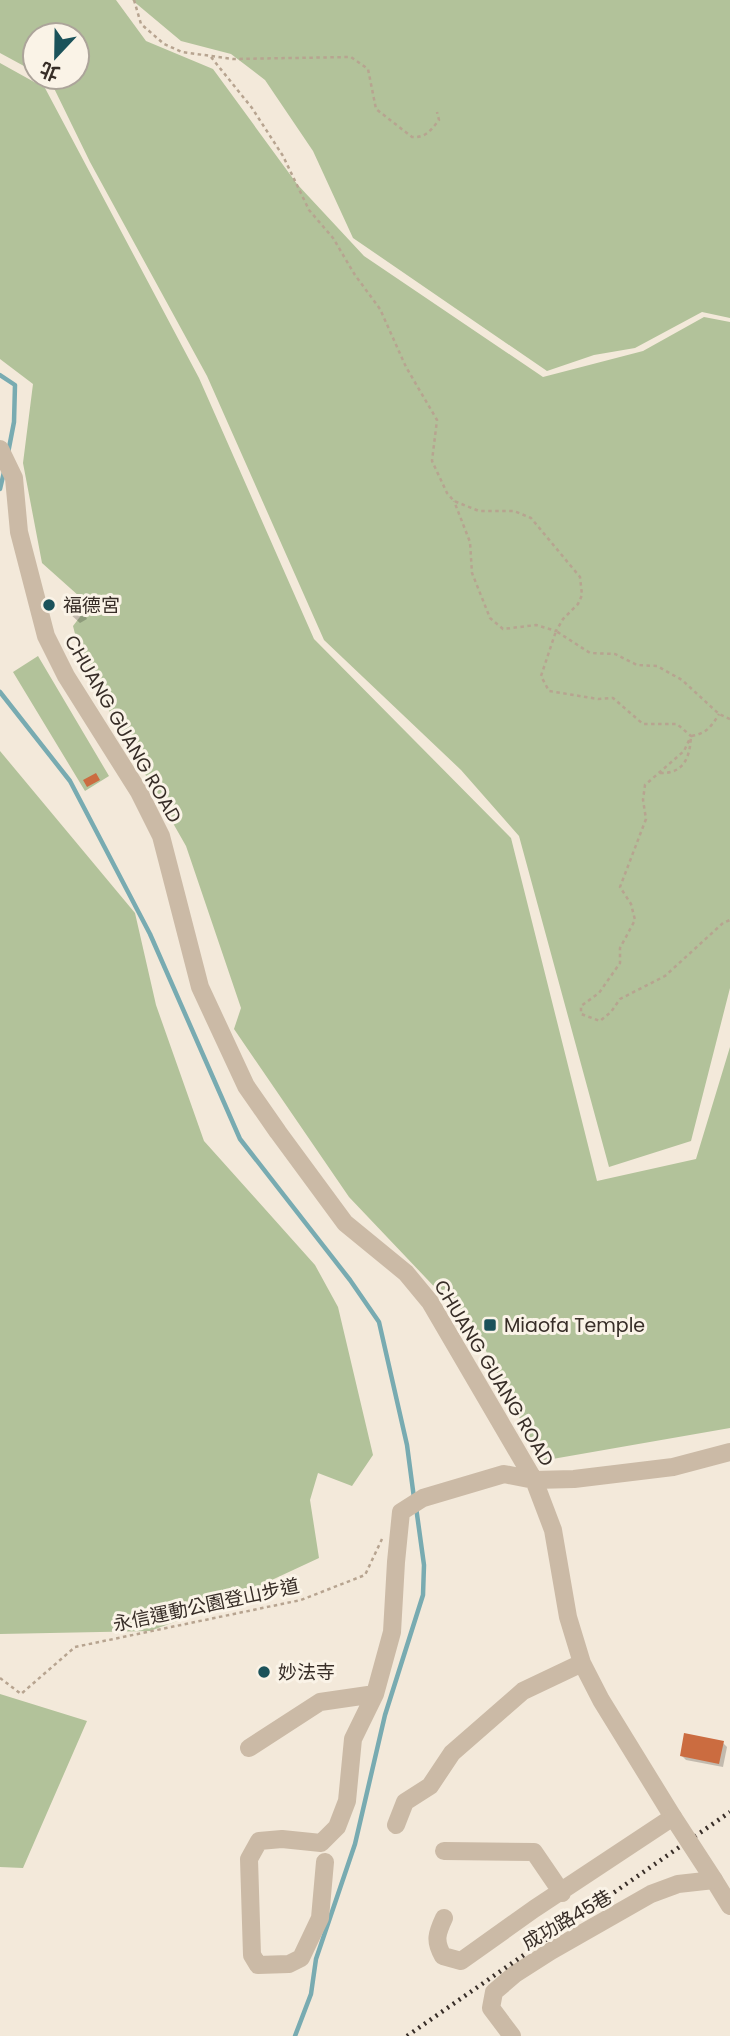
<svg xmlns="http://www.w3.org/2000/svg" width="730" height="2036" font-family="Poppins,'Noto Sans TC',sans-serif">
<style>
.green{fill:#b2c29a}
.shadow{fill:#0003}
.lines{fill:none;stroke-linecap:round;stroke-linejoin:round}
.stream{stroke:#78abb1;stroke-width:4.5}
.building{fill:#cb6c40}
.path{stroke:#b7a490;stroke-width:2.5;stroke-dasharray:3.5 3.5;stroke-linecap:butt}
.minor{stroke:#cbbaa6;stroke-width:18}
.rail{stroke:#372d27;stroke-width:4.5;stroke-dasharray:2 5;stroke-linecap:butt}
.minor-bridge{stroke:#cbbaa6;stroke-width:18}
.poi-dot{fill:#1b525a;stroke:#faf3e7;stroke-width:2.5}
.labels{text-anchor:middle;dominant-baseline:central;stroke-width:6;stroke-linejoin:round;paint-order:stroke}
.poi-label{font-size:19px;fill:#372d27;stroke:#faf3e7;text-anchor:start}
.street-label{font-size:19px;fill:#372d27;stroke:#faf3e7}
</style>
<rect width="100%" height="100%" fill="#f3e9da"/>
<path class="green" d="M0,0H116L146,41L213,69L297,184L364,256L543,377L643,351L704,317L730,322V988L691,1141L609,1167L519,836L461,770L324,640L207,376L90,162L50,80L45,77H77V35H35V72L0,53Z
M132,0H730V318L702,312L635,348L594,355L547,371L353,238L313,151L265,80L231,54L181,41Z
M0,63L45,88L199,378L314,639L511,838L597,1181L696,1159L730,1047V1428L541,1461L468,1315L444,1297L349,1197L234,1029L241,1008L186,846L83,665L73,626L89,605L42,563L23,463L33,384L0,359Z
M38,656L109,776L85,791L13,672Z
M0,751L135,913L156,1005L204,1141L315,1265L338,1307L373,1455L352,1486L318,1473L310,1500L319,1558L212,1608L150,1631L0,1634Z
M0,1694L87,1721L23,1868L0,1867Z"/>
<path class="shadow" d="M72,598L81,607L87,619L80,623L70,614Z
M723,1743L727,1747L723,1767L686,1760L682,1756Z"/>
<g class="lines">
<path class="stream" d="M0,375L15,385L14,422L8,453
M0,489L4,472
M0,692L70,781L150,934L240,1139L350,1280L379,1322L407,1445L414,1498
M295,2036L311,1994L316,1959L355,1844L385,1715L423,1595L424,1565L416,1507"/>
</g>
<path class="building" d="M72,596L79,610L69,615L62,600Z
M96,773L100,780L87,787L83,780Z
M684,1733L724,1741L719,1764L680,1756Z"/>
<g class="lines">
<path class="path" d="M134,0L141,24L164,44L182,52L233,59L351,57L368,69L376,109L412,137C426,138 431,130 439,120L437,112
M211,57L252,108L283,156L309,210L333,238L355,275L380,309L406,367L437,420L432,461L447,493L454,501L479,511H514L531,518L580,577L582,595L578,604L563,619L556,631L536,625L503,629L490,618L472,573L470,542L454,501
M730,719L719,714L682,680L657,666L637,665L615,654L590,653L556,631L541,676L549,691L598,699L613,698L643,724H677L691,736L684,751L645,785L643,800L646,819L620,887L631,904L635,920L620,948V963L599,993L581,1006V1014L600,1021L611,1012L620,999L665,976L723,923L730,920
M660,773C684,774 690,757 691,736C706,734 712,726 719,714
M0,1678L21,1694L75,1647L301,1600L365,1575L382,1539"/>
<path class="minor" d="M0,449L14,478L19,532L46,636L66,676L139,792L161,836L200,987L246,1086L278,1132L345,1223L406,1273L430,1302L534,1480L553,1530L568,1617L582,1663L601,1700L673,1817L534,1909L461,1961L443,1956C434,1941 437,1933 444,1918
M249,1748L320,1702L375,1694
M396,1825L405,1802L430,1786L452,1753L523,1691L582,1663
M444,1851L534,1852L562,1893
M325,1862L320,1918L301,1958L289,1964L258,1965L252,1955L249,1859L259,1841L282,1839L321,1843L337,1827L347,1801L353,1739L375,1694L392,1632L396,1562L401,1512L423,1498L504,1474L534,1480L574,1479L673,1467L730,1452
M512,2036L491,2008L494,1992L515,1974L551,1951L651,1894L678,1884L714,1880L730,1906"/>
<path class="rail" d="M407,2036L730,1812"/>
<path class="minor-bridge" d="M673,1817L714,1880"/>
</g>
<g class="poi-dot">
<circle cx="49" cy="605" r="7"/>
<rect x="483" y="1318" width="14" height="14" rx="3.5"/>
<circle cx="264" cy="1672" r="7"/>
</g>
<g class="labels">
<g class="poi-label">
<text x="63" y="605">福德宮</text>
<text x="504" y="1325">Miaofa Temple</text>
<text x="278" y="1672">妙法寺</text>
</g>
<g class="street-label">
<text transform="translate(123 729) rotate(60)">CHUANG GUANG ROAD</text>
<text transform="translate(494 1373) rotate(59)">CHUANG GUANG ROAD</text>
<text transform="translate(206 1605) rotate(-12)">永信運動公園登山步道</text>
<text transform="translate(567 1920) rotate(-30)">成功路45巷</text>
</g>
</g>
<g transform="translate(56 56) rotate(202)"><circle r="33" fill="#faf3e7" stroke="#aca49a" stroke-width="2"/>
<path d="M0-5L12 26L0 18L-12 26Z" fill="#1b525a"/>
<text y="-10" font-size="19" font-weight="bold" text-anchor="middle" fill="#372d27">北</text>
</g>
</svg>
